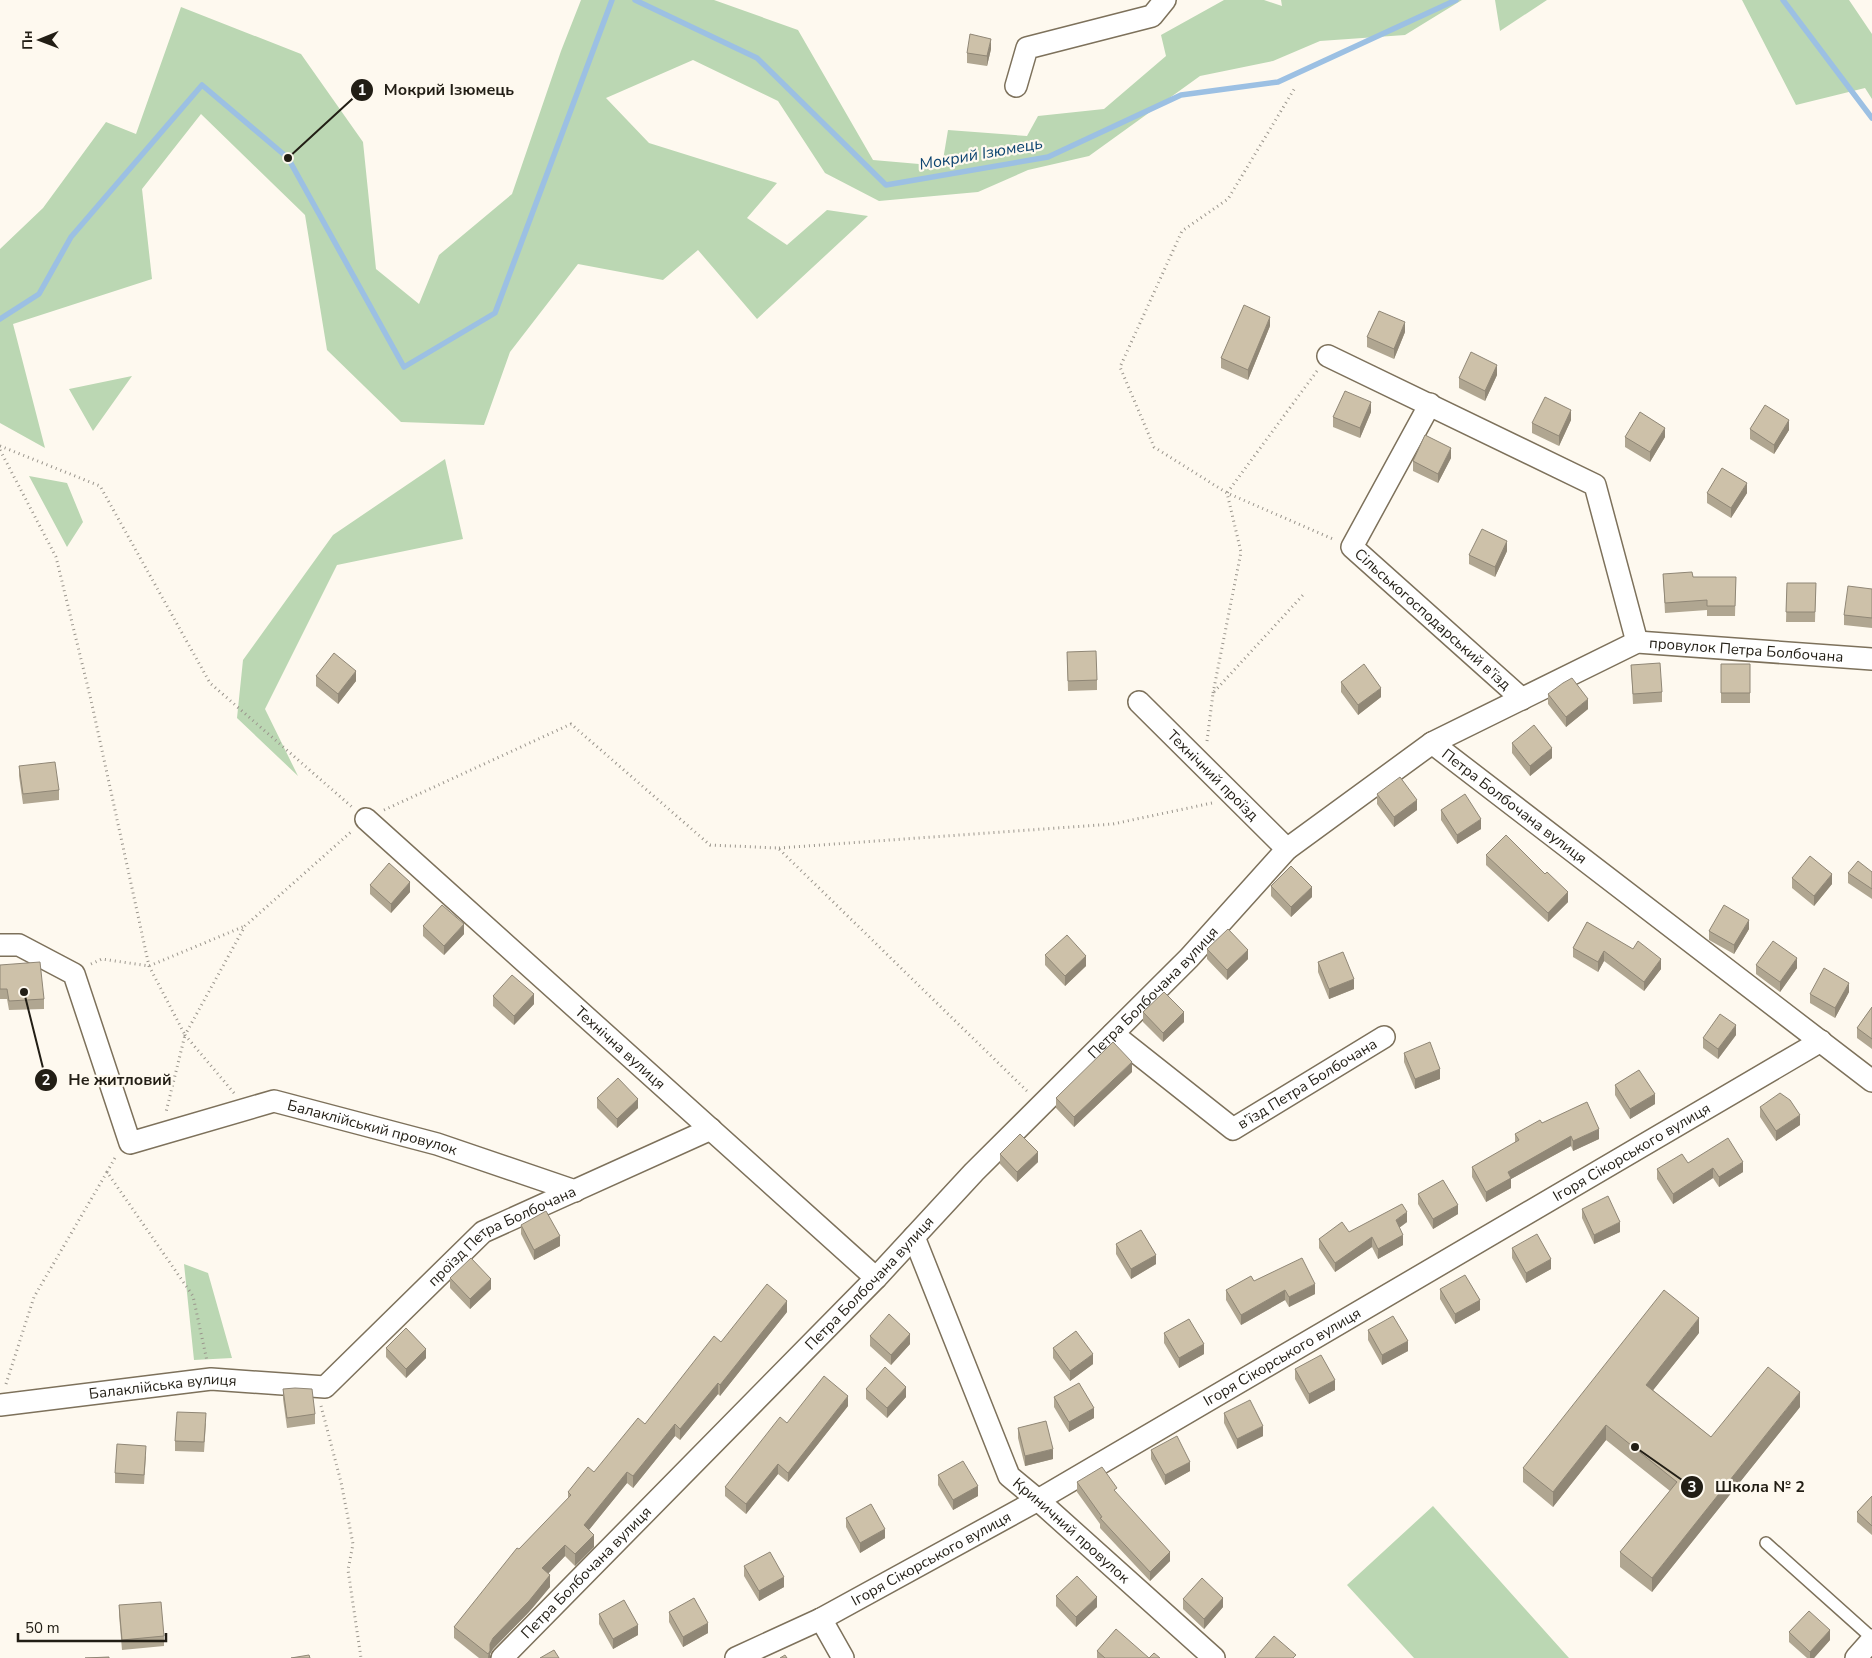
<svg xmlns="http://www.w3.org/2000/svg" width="1872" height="1658" font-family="'Nunito Sans',sans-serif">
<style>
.green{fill:#bbd7b3}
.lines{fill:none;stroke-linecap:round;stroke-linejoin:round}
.stream{stroke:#9cc0e3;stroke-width:5.5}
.lane-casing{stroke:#7d715b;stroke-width:14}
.street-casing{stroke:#7d715b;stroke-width:24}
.path{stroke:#9a958c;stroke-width:3;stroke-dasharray:1 4;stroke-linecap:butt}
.lane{stroke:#fff;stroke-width:11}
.street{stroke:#fff;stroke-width:21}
.wall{fill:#b0a691}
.shaded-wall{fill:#908776}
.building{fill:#cdc1a9;stroke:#908776}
.labels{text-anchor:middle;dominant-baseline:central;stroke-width:4.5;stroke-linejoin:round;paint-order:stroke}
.street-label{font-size:15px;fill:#221e15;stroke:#fef9ef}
.water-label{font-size:16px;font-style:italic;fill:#0c4470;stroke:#fef9ef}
.leader{fill:none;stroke:#221e15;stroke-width:2}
.callout-dot{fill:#221e15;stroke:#fef9ef;stroke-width:2}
.mark-label{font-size:15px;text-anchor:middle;font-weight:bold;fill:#fff}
.callout-label{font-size:16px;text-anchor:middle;font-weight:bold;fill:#221e15;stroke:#fef9ef;stroke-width:4.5;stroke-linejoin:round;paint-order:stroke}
</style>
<rect width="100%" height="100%" fill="#fef9ef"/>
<path class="green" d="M581,0H714L798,30L873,160L942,166L948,130L1027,136L1038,116L1104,109L1166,56L1161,35L1224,0H1264L1282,6L1281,0H1462L1405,35L1320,41L1273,61L1200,76L1089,156L1028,170L978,192L879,201L825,173L778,101L693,60L606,98L649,143L777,183L747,218L787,245L827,210L868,216L757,319L698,250L663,280L578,264L510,352L484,425L401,422L327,350L305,215L201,114L142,189L152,279L13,324L45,448L0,423V249L43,208L106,122L136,134L181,7L301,54L363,142L376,269L419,304L439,255L512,194L561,51Z
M1495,0H1547L1500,31Z
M1742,0H1849L1872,34V99L1865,88L1796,105Z
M132,376L93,431L69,389Z
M445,459L463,539L337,565L265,709L298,776L237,718L243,660L333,535Z
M29,476L67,483L83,522L67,547Z
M184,1264L208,1273L232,1358L194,1360Z
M1433,1506L1569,1658H1414L1347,1585Z"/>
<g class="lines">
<path class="stream" d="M635,0L757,58L886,185L1048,157L1181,95L1278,82L1456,0
M1783,0L1872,118
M0,319L39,294L71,237L202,85L288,158L404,367L495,313L612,0"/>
<defs>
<path id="lane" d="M1766,1543L1872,1638"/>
<g id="street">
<path d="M1016,86L1027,48L1152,16L1165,0"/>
<path d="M1328,356L1595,485L1637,642"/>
<path id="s1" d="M1430,404L1352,547L1522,699"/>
<path id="s2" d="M1139,702L1287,849"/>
<path id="s3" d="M1432,743L1637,642L1872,659"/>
<path id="s4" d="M366,819L876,1278"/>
<path id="s5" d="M0,945H19L74,974L130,1143L274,1101L437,1144L575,1191"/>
<path id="s6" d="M1113,1034L1233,1129L1384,1037"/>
<path id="s7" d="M914,1237L1009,1476L1038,1500L1214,1658"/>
<path id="s8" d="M0,1405L211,1379L325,1387L483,1232L711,1129"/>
<path d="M821,1619L843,1658"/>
<path id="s9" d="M502,1658L876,1278L974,1172L1189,958L1287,849L1432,743L1872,1081"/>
<path id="s10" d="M736,1658L821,1619L1038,1500L1821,1041"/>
<path d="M1856,1658L1872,1640"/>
</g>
</defs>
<use href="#lane" class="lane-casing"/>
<use href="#street" class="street-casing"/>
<path class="path" d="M1317,371L1227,493L1333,539
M0,446L100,486L210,683L352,807
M0,450L56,557L91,700L149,966L185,1035L166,1112
M1213,693L1241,552L1227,493L1154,447L1120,367L1182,231L1228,199L1296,86
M1207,741L1213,693L1303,595
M384,810L571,724L710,845L778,848L1027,1091
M779,848L1113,824L1212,803
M91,964L102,959L149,966L245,926
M234,1093L185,1035L245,926L352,831
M107,1172L116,1156
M6,1384L34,1297L107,1172L193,1296L207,1361
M321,1406L341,1482L353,1544L348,1570L361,1658"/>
<use href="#lane" class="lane"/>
<use href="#street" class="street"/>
</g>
<path class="wall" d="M991,49L987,66L967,63V53Z
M1270,326L1248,380L1221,368V358Z
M1405,332L1394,359L1367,347V337Z
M1497,375L1485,401L1459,388V378Z
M1371,412L1360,438L1333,427V417Z
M1571,420L1559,446L1532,433V423Z
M1750,429L1789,430L1774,454L1750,439Z
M1625,437H1665L1650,462L1625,447Z
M1451,458L1438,483L1413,471V461Z
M1707,493H1747L1731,518L1707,503Z
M1507,551L1495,577L1469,564V555Z
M1663,574L1693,577H1736L1735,616H1707V610L1665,613Z
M1787,583H1816L1815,622H1786Z
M1872,589V628L1844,625V615Z
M1067,652L1097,680V690L1068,691Z
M1721,664H1750V703H1721Z
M1631,665L1662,692V702L1633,704Z
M316,676L356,681L338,704L316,686Z
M1341,682L1381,697L1358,715L1341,692Z
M1548,694L1588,709L1566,727L1548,704Z
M1512,743L1552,758L1530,776L1512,753Z
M19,766L59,790V800L23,804L19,776Z
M1377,794L1417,810L1394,827L1377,804Z
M1441,810L1481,829L1457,844L1441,820Z
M1486,855L1568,902L1548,922L1486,865Z
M1872,872V899L1848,883V873Z
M1792,878L1832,884L1814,906L1792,888Z
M370,885L410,892L391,913L370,894Z
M1271,886L1312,897L1291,917L1271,896Z
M1587,922L1661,969L1644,991L1604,961L1598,972L1573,957V948Z
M423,926L464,934L444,955L423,936Z
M1749,929L1734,954L1709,940V931Z
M1207,949L1248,959L1227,980L1207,959Z
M1045,955L1086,966L1065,986L1045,965Z
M1318,962L1354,989L1329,999L1318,972Z
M0,965L44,999V1009L9,1010L7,999H0Z
M1756,965L1797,968L1780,992L1756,974Z
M1849,992L1835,1018L1810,1003V994Z
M493,996L534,1004L514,1025L493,1006Z
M1872,1007V1049L1857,1038V1028Z
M1143,1012L1184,1022L1163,1042L1143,1022Z
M1736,1035L1718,1059L1703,1048V1038Z
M1404,1053L1440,1079L1415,1089L1404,1062Z
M1132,1072L1074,1127L1056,1108V1098Z
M1615,1085L1655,1104L1630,1119L1615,1095Z
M597,1098L638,1108L617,1128L597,1108Z
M1760,1107L1800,1125L1776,1141L1760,1117Z
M1542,1123L1599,1139L1573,1151L1571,1146L1511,1179V1188L1486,1202L1472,1177V1167L1515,1143V1134Z
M1000,1154L1038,1162L1017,1182L1000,1164Z
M1688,1163L1743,1172L1719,1187L1713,1178L1673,1204L1657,1179V1169Z
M1418,1194L1458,1214L1433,1229L1418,1204Z
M1582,1209L1620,1232L1594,1244L1582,1218Z
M1407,1222L1399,1228L1403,1245L1378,1259L1372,1247L1335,1272L1319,1248V1239L1349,1232Z
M521,1225L560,1246L534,1260L521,1234Z
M1116,1244L1156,1264L1131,1279L1116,1254Z
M1512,1248L1551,1269L1526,1283L1512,1258Z
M450,1278L491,1289L470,1309L450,1288Z
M1254,1281L1315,1294L1289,1307L1285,1300L1241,1325L1226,1300V1290Z
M1440,1289L1480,1310L1455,1324L1440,1299Z
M787,1312L720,1396L718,1394L680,1440L675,1436L633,1488L627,1483L589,1530L594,1547L575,1566L565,1556L548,1574L550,1587L529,1612L493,1649L490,1654V1658H479L454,1638V1627L519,1549L568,1499V1492L594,1472L645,1424L721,1342Z
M1368,1330L1408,1351L1382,1365L1368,1340Z
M1164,1333L1204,1354L1179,1368L1164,1343Z
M1699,1333L1653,1390L1711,1437L1800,1407L1652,1592L1620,1567V1552L1670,1491L1606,1440L1553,1507L1523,1482V1468Z
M870,1336L910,1344L891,1365L870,1346Z
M386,1348L426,1358L406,1378L386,1357Z
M1053,1348L1093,1364L1070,1381L1053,1358Z
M1295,1369L1335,1390L1309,1404L1295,1379Z
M283,1389L315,1414V1424L287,1428L283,1399Z
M866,1389L906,1397L887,1418L866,1399Z
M1054,1397L1094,1418L1069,1432L1054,1407Z
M848,1406L788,1482L778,1474L746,1514L725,1496V1487L787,1423Z
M1224,1413L1263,1436L1237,1449L1224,1423Z
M206,1423L204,1452L175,1451V1441Z
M1018,1428L1053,1459L1025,1466L1018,1438Z
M1151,1450L1190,1471L1165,1485L1151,1459Z
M146,1456L144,1484L115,1483V1473Z
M938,1475L978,1496L953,1510L938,1485Z
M1077,1482L1117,1494L1170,1561L1150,1581L1100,1528V1524L1077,1492Z
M1872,1496V1535L1857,1522V1512Z
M846,1518L885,1538L860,1553L846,1527Z
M744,1566L784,1587L759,1601L744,1576Z
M1056,1596L1097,1607L1076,1627L1056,1606Z
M1183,1599L1223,1607L1204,1629L1183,1609Z
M119,1605L164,1636V1646L122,1650L119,1615Z
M669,1612L708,1633L683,1647L669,1622Z
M599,1614L638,1635L613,1649L599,1624Z
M1789,1632L1830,1640L1814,1658H1807L1789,1642Z
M1097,1651L1149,1658H1160H1097Z"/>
<path class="shaded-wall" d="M991,39V49L987,66V56Z
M1270,317V326L1248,380V370Z
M1405,322V332L1394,359V349Z
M1497,365V375L1485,401V391Z
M1371,402V412L1360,438V428Z
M1571,410V420L1559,446V436Z
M1789,420V430L1774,454V445Z
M1665,428V437L1650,462V452Z
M1451,448V458L1438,483V474Z
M1747,483V493L1731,518V508Z
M1507,541V551L1495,577V567Z
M356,671V681L338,704V694Z
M1381,688V697L1358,715V705Z
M1588,699V709L1566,727V717Z
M1552,748V758L1530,776V766Z
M1417,800V810L1394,827V817Z
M1481,819V829L1457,844V835Z
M1832,874V884L1814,906V896Z
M410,882V892L391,913V904Z
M1312,887V897L1291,917V907Z
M1568,892V902L1548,922V913Z
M1749,920V929L1734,954V945Z
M464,924V934L444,955V946Z
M1248,950V959L1227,980V970Z
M1604,951V961L1598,972V962Z
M1086,956V966L1065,986V976Z
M1797,958V968L1780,992V982Z
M1661,959V969L1644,991V982Z
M1354,979V989L1329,999V989Z
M1849,983V992L1835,1018V1008Z
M534,994V1004L514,1025V1016Z
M1184,1012V1022L1163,1042V1033Z
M1736,1025V1035L1718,1059V1049Z
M1132,1062V1072L1074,1127V1117Z
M1440,1069V1079L1415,1089V1079Z
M1655,1094V1104L1630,1119V1109Z
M638,1099V1108L617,1128V1119Z
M1800,1115V1125L1776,1141V1131Z
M1599,1129V1139L1573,1151V1141Z
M1571,1136V1146L1511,1179V1188L1486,1202V1192L1508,1172Z
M1038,1152V1162L1017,1182V1172Z
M1743,1162V1172L1719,1187V1177Z
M1713,1168V1178L1673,1204V1194Z
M1458,1205V1214L1433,1229V1219Z
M1407,1212V1222L1396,1230V1220Z
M1620,1222V1232L1594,1244V1235Z
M1403,1235V1245L1378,1259V1249Z
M560,1236V1246L534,1260V1250Z
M1372,1237V1247L1335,1272V1263Z
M1156,1255V1264L1131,1279V1269Z
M1551,1259V1269L1526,1283V1273Z
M491,1279V1289L470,1309V1299Z
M1315,1284V1294L1289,1307V1297Z
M1285,1290V1300L1241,1325V1315Z
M1480,1300V1310L1455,1324V1314Z
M787,1301V1312L720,1396V1385Z
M1699,1318V1333L1646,1399V1385Z
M910,1334V1344L891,1365V1355Z
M1408,1341V1351L1382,1365V1355Z
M1204,1344V1354L1179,1368V1358Z
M426,1349V1358L406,1378V1369Z
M1093,1354V1364L1070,1381V1371Z
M1335,1380V1390L1309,1404V1394Z
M718,1383V1394L680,1440V1429Z
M906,1387V1397L887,1418V1408Z
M1800,1392V1407L1652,1592V1578Z
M848,1396V1406L788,1482V1473Z
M1094,1408V1418L1069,1432V1422Z
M675,1424V1436L633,1488V1476Z
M1606,1425V1440L1553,1507V1492Z
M1263,1426V1436L1237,1449V1439Z
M1053,1449V1459L1025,1466V1456Z
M1190,1462V1471L1165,1485V1475Z
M778,1464V1474L746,1514V1504Z
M627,1472V1483L584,1536V1525Z
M978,1486V1496L953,1510V1500Z
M885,1529V1538L860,1553V1543Z
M594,1535V1547L575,1566V1554Z
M565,1545V1556L542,1580V1568Z
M1170,1552V1561L1150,1581V1572Z
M550,1575V1587L529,1612L493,1649L490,1654V1658H488L490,1644L493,1638Z
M784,1577V1587L759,1601V1591Z
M1097,1597V1607L1076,1627V1617Z
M1223,1598V1607L1204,1629V1619Z
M708,1623V1633L683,1647V1637Z
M638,1625V1635L613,1649V1639Z
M1830,1630V1640L1814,1658H1810V1652Z"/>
<path class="building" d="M970,34L991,39L987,56L967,53Z
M1244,305L1270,317L1248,370L1221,358Z
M1379,311L1405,322L1394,349L1367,337Z
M1471,352L1497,365L1485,391L1459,378Z
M1345,391L1371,402L1360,428L1333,417Z
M1545,397L1571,410L1559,436L1532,423Z
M1765,405L1789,420L1774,445L1750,429Z
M1640,412L1665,428L1650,452L1625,437Z
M1425,435L1451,448L1438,474L1413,461Z
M1722,468L1747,483L1731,508L1707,493Z
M1482,529L1507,541L1495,567L1469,555Z
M1692,572L1693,577H1736L1735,606H1707V600L1665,603L1663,574Z
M1787,583H1816L1815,612H1786Z
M1848,586L1872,589V618L1844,615Z
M1096,651L1097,680L1068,681L1067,652Z
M334,653L356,671L338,694L316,676Z
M1660,663L1662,692L1633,694L1631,665Z
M1364,664L1381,688L1358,705L1341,682Z
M1721,664H1750V693H1721Z
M1572,678L1588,699L1566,717L1548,694L1563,683Z
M1534,725L1552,748L1530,766L1512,743Z
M55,762L59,790L23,794L19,766Z
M1400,777L1417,800L1394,817L1377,794Z
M1465,794L1481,819L1457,835L1441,810Z
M1506,835L1545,874L1547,872L1568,892L1548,913L1486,855Z
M1810,856L1832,874L1814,896L1792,878Z
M1858,861L1872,872V889L1848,873Z
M389,863L410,882L391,904L370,885Z
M1291,866L1312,887L1291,907L1271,886Z
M442,905L464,924L444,946L423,926Z
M1724,905L1749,920L1734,945L1709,931Z
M1587,922L1633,949L1638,941L1661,959L1644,982L1604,951L1598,962L1573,948Z
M1228,929L1248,950L1227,970L1207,949Z
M1067,935L1086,956L1065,976L1045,955Z
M1773,941L1797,958L1780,982L1756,965Z
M1343,952L1354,979L1329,989L1318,962Z
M40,962L44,999L9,1001L7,989H0V965Z
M1824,968L1849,983L1835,1008L1810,994Z
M512,975L534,994L514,1016L493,996Z
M1164,992L1184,1012L1163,1033L1143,1012Z
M1872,1007V1039L1857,1028Z
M1720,1014L1736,1025L1718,1049L1703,1038Z
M1113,1042L1132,1062L1074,1117L1056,1098Z
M1430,1042L1440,1069L1415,1079L1404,1053Z
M1639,1070L1655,1094L1630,1109L1615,1085Z
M618,1078L638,1099L617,1119L597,1098Z
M1780,1093L1790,1100L1800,1115L1776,1131L1760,1107Z
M1587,1102L1599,1129L1573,1141L1571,1136L1508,1172L1511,1178L1486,1192L1472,1167L1519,1140L1515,1134L1540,1120L1542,1123Z
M1020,1134L1038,1152L1017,1172L1000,1154Z
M1728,1138L1743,1162L1719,1177L1713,1168L1673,1194L1657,1169L1682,1154L1688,1163Z
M1443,1180L1458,1205L1433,1219L1418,1194Z
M1608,1196L1620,1222L1594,1235L1582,1209Z
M1402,1204L1407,1212L1396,1220L1403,1235L1378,1249L1372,1237L1335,1263L1319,1239L1342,1222L1349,1232Z
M546,1211L560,1236L534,1250L521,1225Z
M1141,1230L1156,1255L1131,1269L1116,1244Z
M1537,1234L1551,1259L1526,1273L1512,1248Z
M471,1258L491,1279L470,1299L450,1278Z
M1302,1258L1315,1284L1289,1297L1285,1290L1241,1315L1226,1290L1251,1276L1254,1281Z
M1465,1275L1480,1300L1455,1314L1440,1289Z
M767,1284L787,1301L720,1385L718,1383L680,1429L675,1424L633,1476L627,1472L584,1525L594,1535L575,1554L565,1545L542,1568L550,1575L529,1601L493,1638L490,1644V1651L488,1654L454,1627L517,1548L519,1549L571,1495L568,1492L588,1467L594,1472L638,1418L645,1424L714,1336L721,1342Z
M1664,1290L1699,1318L1646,1385L1711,1437L1768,1367L1800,1392L1652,1578L1620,1552L1677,1482L1606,1425L1553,1492L1523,1468Z
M889,1314L910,1334L891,1355L870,1336Z
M1393,1316L1408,1341L1382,1355L1368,1330Z
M1189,1319L1204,1344L1179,1358L1164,1333Z
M406,1328L426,1349L406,1369L386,1348Z
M1076,1331L1093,1354L1070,1371L1053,1348Z
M1321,1355L1335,1380L1309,1394L1295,1369Z
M885,1367L906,1387L887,1408L866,1389Z
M824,1376L848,1396L788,1473L778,1464L746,1504L725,1487L780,1417L787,1423Z
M1079,1383L1094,1408L1069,1422L1054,1397Z
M295,1388L312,1389L315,1414L287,1418L283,1389Z
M1250,1400L1263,1426L1237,1439L1224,1413Z
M177,1412L206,1413L204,1442L175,1441Z
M1046,1421L1053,1449L1025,1456L1018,1428Z
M1177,1436L1190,1462L1165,1475L1151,1450Z
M117,1444L146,1446L144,1475L115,1473Z
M963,1461L978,1486L953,1500L938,1475Z
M1102,1467L1117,1488L1114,1490L1170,1552L1150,1572L1100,1518L1102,1517L1077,1482Z
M1872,1496V1526L1857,1512Z
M871,1504L885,1529L860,1543L846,1518Z
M770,1552L784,1577L759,1591L744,1566Z
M1077,1576L1097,1597L1076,1617L1056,1596Z
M1202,1578L1223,1598L1204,1619L1183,1599Z
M694,1598L708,1623L683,1637L669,1612Z
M624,1600L638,1625L613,1639L599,1614Z
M161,1602L164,1636L122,1640L119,1605Z
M1809,1611L1830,1630L1810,1652L1789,1632Z
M1116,1629L1149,1658L1154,1653L1160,1658H1105L1097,1651Z
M1274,1636L1296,1655L1293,1658H1255Z
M554,1650L559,1658H540Z
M309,1655L310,1658H291Z
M785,1655L787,1658H780Z
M109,1657V1658H85Z"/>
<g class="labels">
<g class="street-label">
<text stroke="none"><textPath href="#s1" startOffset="271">Сільськогосподарський в’їзд</textPath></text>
<text stroke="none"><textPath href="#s3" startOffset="338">провулок Петра Болбочана</textPath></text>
<text stroke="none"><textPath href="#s2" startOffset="104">Технічний проїзд</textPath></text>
<text stroke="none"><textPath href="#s9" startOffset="1411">Петра Болбочана вулиця</textPath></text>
<text stroke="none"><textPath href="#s9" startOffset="931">Петра Болбочана вулиця</textPath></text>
<text stroke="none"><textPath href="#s4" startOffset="342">Технічна вулиця</textPath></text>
<text stroke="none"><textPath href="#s6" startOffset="240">в’їзд Петра Болбочана</textPath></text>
<text stroke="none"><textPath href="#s5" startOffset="511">Балаклійський провулок</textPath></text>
<text stroke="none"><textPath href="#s10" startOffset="1029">Ігоря Сікорського вулиця</textPath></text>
<text stroke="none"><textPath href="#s8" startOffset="562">проїзд Петра Болбочана</textPath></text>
<text stroke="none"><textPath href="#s9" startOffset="525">Петра Болбочана вулиця</textPath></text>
<text stroke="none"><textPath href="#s10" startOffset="624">Ігоря Сікорського вулиця</textPath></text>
<text stroke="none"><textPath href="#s8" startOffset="164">Балаклійська вулиця</textPath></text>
<text stroke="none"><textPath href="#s7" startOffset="340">Криничний провулок</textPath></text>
<text stroke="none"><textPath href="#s10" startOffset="219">Ігоря Сікорського вулиця</textPath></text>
<text stroke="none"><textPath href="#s9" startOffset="120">Петра Болбочана вулиця</textPath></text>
</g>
<g class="water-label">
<text transform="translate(981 154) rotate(-10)">Мокрий Ізюмець</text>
</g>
</g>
<path class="leader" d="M288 158L362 90M24 992L46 1080M1635 1447L1692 1487"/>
<g class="callout-dot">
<circle cx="288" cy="158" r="5"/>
<circle cx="24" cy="992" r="5"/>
<circle cx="1635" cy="1447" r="5"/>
<circle cx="362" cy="90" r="12"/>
<circle cx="46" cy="1080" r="12"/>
<circle cx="1692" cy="1487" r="12"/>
</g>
<g class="mark-label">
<text x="362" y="95">1</text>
<text x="46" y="1085">2</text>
<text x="1692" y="1492">3</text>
</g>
<g class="callout-label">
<text x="449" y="95">Мокрий Ізюмець</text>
<text x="120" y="1085">Не житловий</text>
<text x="1760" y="1492">Школа № 2</text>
</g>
<g transform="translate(40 40) rotate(269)" stroke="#fef9ef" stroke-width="4" paint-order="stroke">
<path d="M0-4L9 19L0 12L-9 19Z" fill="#221e15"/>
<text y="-8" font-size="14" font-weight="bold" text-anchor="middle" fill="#221e15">Пн</text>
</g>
<path d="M18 1633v8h148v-8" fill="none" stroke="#221e15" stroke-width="2.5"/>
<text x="25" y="1633" font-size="15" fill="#221e15" stroke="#fef9ef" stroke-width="4" paint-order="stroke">50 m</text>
</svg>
